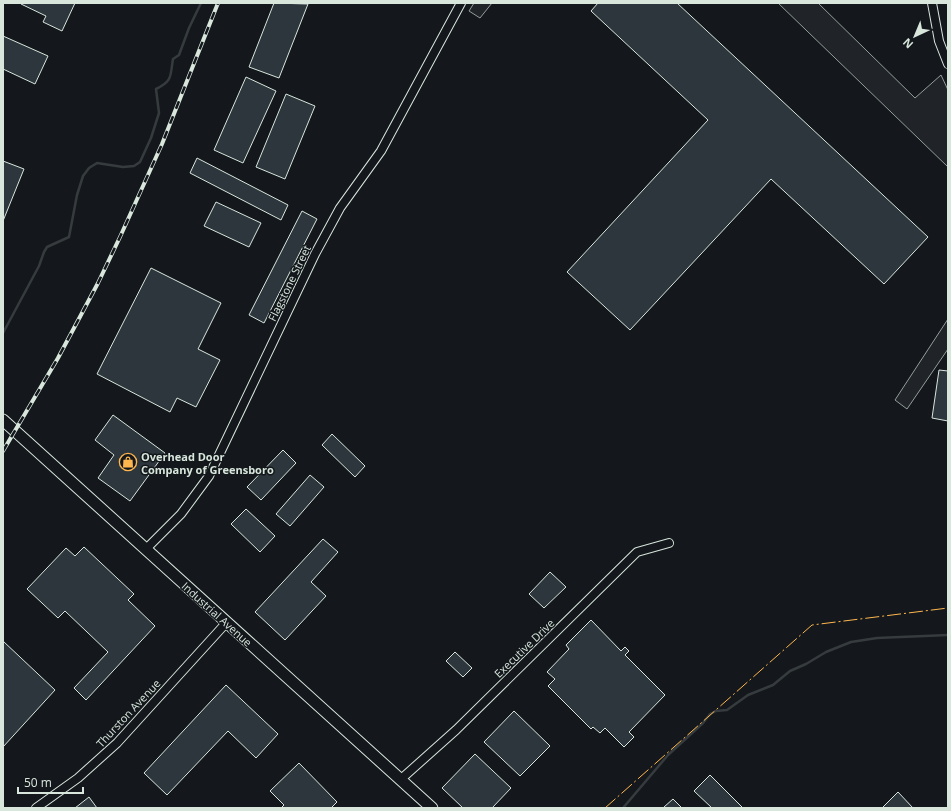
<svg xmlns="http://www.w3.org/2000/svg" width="951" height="811" font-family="'Open Sans',sans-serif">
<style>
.green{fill:#202428;stroke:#939e99}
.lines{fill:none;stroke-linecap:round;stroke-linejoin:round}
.stream{stroke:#363b3e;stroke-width:2.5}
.building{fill:#2c363c;stroke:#d8e6dc}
.minor-casing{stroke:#d8e6dc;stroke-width:10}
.secondary-casing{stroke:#d8e6dc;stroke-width:13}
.minor{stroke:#14181c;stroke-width:8}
.secondary{stroke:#14181c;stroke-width:11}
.rail-casing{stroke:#d8e6dc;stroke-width:4}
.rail{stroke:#14181c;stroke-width:2.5;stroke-dasharray:8;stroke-linecap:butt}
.power{stroke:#ffb74d;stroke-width:1;stroke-dasharray:14 3 2 3;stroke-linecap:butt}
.labels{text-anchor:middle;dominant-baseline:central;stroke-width:3;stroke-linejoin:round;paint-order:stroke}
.street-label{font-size:11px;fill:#d8e6dc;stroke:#14181c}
.poi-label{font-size:11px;font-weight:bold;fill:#d8e6dc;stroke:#14181c;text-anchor:start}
</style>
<rect width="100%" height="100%" fill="#14181c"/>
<path class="green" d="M474,3H492L480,18L469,11Z
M778,3H818L915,98L941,75L948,90V167Z
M948,319V349L907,409L895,400Z"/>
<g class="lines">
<path class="stream" d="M3,333L39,266L44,252L47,247L69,237L77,195L83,176L89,168L97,163L123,167L134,166L140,162L151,138L159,113L156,89C173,81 170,76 173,59L179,55L189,28L201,3
M623,808L668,755L703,723L710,714L716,711L727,710L748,695L773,685L790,671L806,664L826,652L851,642L877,638L948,635"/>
</g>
<path class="building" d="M21,3H75L62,31L43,22L46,16L21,4Z
M274,3L308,4L279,78L249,67Z
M598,3H677L928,237L884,284L771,179L630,330L567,272L708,120L591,11Z
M3,36L48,56L35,84L3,69Z
M246,77L276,91L243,163L214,150Z
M286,94L315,106L285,179L256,167Z
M197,158L288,205L281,220L190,173Z
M3,161L24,169L3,221Z
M216,202L261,223L249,247L204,226Z
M302,211L317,219L264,323L249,315Z
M151,268L221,303L198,349L220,360L196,407L177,398L170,412L97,374Z
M939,370L948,371V421L932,418Z
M113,415L165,453L130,501L98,478L114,455L95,440Z
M332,434L365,466L355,477L322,445Z
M283,450L296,463L261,500L247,487Z
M310,475L324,487L290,526L276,514Z
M246,509L275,536L260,552L231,524Z
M323,539L338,552L311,582L326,596L285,640L255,612Z
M84,547L134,594L128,600L155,626L86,700L74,688L108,652L65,611L58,618L27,589L66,548L75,556Z
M550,572L566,587L544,608L529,594Z
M591,620L621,651L625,647L629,651L625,655L665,695L629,732L634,737L624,747L605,728L600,733L593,727L591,729L548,686L555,679L547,672L569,649L566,645Z
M3,641L55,690L3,747Z
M455,652L472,668L463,677L446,661Z
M226,685L278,734L256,758L228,731L167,795L144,773Z
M514,711L550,746L520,776L484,742Z
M475,754L511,788L492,808H463L442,788Z
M299,763L337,802L331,808H281L284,805L270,791Z
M710,775L743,808H712L694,791Z
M898,792L913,808H882Z
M89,797L97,808H75Z
M673,799L682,808H665L664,807Z"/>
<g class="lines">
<defs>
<path id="minor" d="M932,3L939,41L948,64
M146,549L181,514L209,476L315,254L340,208L381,151L461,3
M400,780L456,730L637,552L669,543
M36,808L78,778L117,743L227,622"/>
<path id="secondary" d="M3,420L432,808"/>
</defs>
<use href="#minor" class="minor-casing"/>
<use href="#secondary" class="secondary-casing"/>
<use href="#minor" class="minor"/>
<use href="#secondary" class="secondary"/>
<defs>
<path id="rail" d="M3,451L58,358L98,283L120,237L162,144L218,3"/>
</defs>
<use href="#rail" class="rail-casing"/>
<use href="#rail" class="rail"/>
<path class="power" d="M605,808L812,625L948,608"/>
</g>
<defs>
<symbol id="shop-ring" viewBox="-11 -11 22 22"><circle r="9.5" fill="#14181c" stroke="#ffb74d" stroke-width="1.5"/><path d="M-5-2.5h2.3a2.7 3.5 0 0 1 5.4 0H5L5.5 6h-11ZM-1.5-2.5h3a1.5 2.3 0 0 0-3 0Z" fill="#ffb74d"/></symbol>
</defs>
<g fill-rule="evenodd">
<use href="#shop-ring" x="118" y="452" width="20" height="20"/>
</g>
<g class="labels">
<g class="street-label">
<text transform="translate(289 283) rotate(-64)">Flagstone Street</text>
<text transform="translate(217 614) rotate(42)">Industrial Avenue</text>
<text transform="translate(524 648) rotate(-44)">Executive Drive</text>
<text transform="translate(128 713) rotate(-47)">Thurston Avenue</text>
</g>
<g class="poi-label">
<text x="141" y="456">Overhead Door<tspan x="141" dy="13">Company of Greensboro</tspan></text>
</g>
</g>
<rect width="951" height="811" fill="none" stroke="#d8e6dc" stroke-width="8"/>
<g transform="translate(915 36) rotate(224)" stroke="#14181c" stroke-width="3" paint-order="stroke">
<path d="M0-3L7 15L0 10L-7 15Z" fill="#d8e6dc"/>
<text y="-6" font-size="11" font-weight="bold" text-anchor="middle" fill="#d8e6dc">N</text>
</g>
<path d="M18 787v6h65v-6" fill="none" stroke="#d8e6dc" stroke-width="2"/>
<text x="24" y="787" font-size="12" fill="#d8e6dc" stroke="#14181c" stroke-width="3" paint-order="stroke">50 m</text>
</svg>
